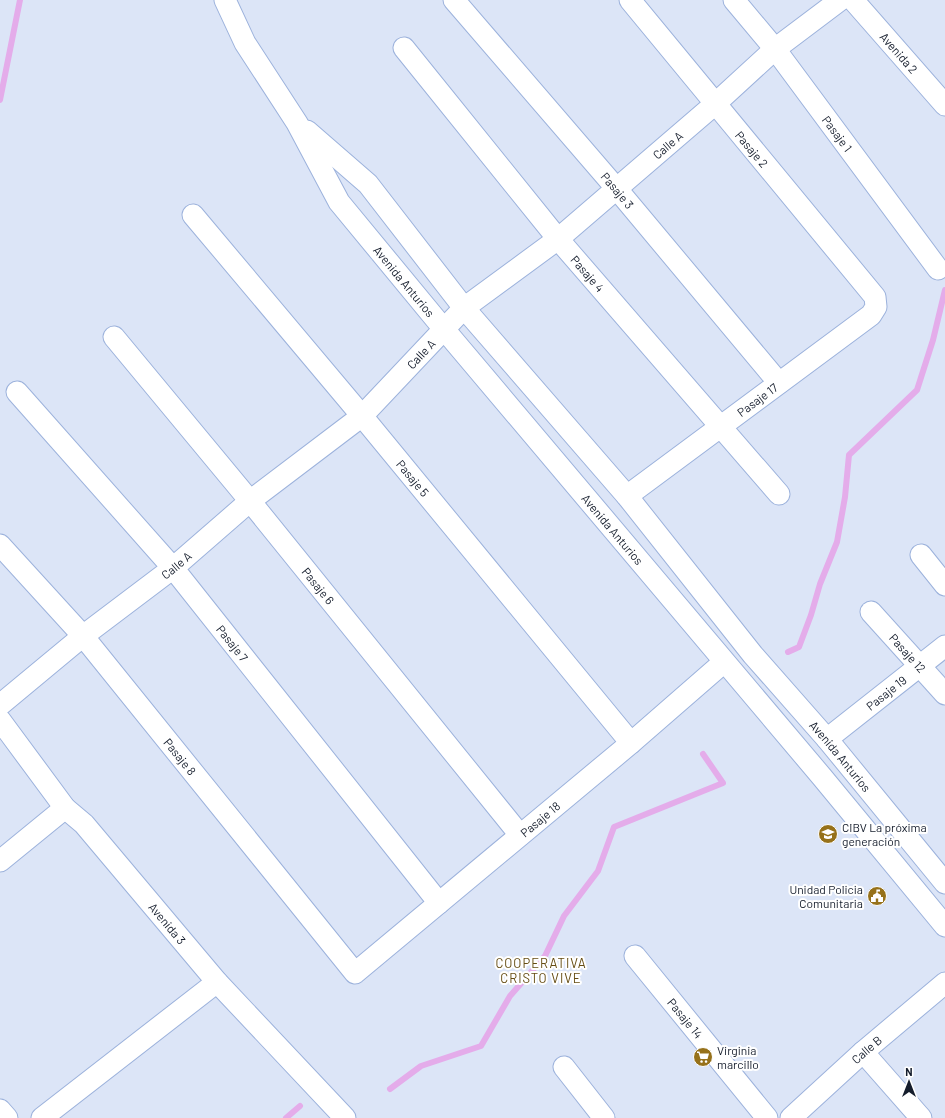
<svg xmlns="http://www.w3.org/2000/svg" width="945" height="1118" font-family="Barlow,sans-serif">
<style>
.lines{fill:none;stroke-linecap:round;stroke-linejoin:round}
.stream{stroke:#e4acea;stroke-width:6}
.minor-casing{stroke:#9cb2dc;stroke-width:23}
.minor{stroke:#fff;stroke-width:21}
.labels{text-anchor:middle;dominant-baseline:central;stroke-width:4;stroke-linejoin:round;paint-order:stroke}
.street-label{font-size:12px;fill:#151d2c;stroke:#fff}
.poi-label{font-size:12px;fill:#151d2c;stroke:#fff;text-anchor:start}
.neighbourhood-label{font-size:13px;letter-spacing:1px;fill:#664d13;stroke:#fff}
</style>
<rect width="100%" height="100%" fill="#dce5f7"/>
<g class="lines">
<path class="stream" d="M0,100L20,0
M788,652L799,647L811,615L820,584L837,542L845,497L849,455L917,390L933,340L945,290
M390,1089L421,1066L481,1046L510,996L545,956L564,916L598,871L614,827L723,783L703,754
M286,1118L300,1106"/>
<defs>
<g id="minor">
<path id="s1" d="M225,0L245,43L297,123L339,202L443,328L822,777L945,926"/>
<path id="s2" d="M454,0L616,188L779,383"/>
<path id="s3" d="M734,0L775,49L938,269"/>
<path id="s4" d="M853,0L945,105"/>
<path id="s5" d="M404,48L558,239L779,494"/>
<path id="s6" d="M307,131L368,184L464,308L627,496L753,655L827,739L945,883"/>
<path id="s7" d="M193,215L362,416L631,743"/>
<path id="s8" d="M114,337L250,501L520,835"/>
<path id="s9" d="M17,392L173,568L439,903"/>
<path id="s10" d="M627,496L871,315L876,307L875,297L630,0"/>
<path id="s11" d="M0,545L83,636L355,973L631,743L724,662"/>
<path d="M921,555L945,585"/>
<path id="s12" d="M871,612L945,694"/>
<path id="s13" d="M0,705L83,636L173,568L250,501L362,416L464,308L558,239L715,104L775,49L840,0"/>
<path id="s14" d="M0,720L65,808L84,824L217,982L345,1118"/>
<path id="s15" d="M827,739L945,646"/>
<path d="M0,861L65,808"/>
<path id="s16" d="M635,956L767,1118"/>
<path d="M863,1052L921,1118"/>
<path d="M564,1067L604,1118"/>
<path d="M0,1110L7,1118"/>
<path d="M42,1118L217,982"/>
<path id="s17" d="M791,1118L863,1052L945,983"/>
</g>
</defs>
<use href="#minor" class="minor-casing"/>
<use href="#minor" class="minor"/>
</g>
<defs>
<symbol id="school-disc" viewBox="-11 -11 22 22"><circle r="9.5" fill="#96711a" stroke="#fff"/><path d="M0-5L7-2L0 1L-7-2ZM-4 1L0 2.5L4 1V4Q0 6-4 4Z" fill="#fff"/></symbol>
<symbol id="civic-disc" viewBox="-11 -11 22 22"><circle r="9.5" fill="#96711a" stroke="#fff"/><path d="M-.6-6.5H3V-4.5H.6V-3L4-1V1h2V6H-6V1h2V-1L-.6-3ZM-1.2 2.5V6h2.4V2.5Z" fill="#fff"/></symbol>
<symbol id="supermarket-disc" viewBox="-11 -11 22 22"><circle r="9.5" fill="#96711a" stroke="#fff"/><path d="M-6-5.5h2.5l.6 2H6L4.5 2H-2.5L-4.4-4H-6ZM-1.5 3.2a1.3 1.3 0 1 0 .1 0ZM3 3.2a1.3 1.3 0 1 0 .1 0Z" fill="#fff"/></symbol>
</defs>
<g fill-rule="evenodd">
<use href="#school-disc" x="817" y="823" width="22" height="22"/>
<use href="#civic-disc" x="866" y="885" width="22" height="22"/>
<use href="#supermarket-disc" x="692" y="1046" width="22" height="22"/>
</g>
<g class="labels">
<g class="street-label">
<text stroke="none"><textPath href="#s4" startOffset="70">Avenida 2</textPath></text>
<text stroke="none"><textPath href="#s3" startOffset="169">Pasaje 1</textPath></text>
<text stroke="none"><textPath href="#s13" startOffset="873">Calle A</textPath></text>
<text transform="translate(752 149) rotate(50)">Pasaje 2</text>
<text stroke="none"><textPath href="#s2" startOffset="251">Pasaje 3</textPath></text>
<text stroke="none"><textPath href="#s5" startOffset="291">Pasaje 4</textPath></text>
<text stroke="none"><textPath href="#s1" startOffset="335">Avenida Anturios</textPath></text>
<text stroke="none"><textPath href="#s13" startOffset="549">Calle A</textPath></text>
<text stroke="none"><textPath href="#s10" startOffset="162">Pasaje 17</textPath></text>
<text stroke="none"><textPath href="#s7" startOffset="343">Pasaje 5</textPath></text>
<text stroke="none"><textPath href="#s1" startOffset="659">Avenida Anturios</textPath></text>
<text stroke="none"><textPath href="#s13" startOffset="225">Calle A</textPath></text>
<text stroke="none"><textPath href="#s8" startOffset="322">Pasaje 6</textPath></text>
<text stroke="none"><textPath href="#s9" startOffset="331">Pasaje 7</textPath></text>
<text stroke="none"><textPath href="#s12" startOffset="55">Pasaje 12</textPath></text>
<text stroke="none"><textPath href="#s15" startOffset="75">Pasaje 19</textPath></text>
<text stroke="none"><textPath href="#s6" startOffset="823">Avenida Anturios</textPath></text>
<text stroke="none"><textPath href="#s11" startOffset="278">Pasaje 8</textPath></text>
<text stroke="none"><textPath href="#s11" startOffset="797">Pasaje 18</textPath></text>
<text stroke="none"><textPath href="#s14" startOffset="264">Avenida 3</textPath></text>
<text stroke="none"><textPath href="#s16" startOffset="80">Pasaje 14</textPath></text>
<text stroke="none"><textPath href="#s17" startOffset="102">Calle B</textPath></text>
</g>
<g class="poi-label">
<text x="842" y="827">CIBV La próxima<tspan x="842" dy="14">generación</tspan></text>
<text x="863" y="889" text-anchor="end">Unidad Policia<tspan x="863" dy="14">Comunitaria</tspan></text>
<text x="717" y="1050">Virginia<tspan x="717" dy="14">marcillo</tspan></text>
</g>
<g class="neighbourhood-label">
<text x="541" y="963">COOPERATIVA<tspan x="541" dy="15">CRISTO VIVE</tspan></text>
</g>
</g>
<g transform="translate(909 1082)" stroke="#ffffff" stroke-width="3" paint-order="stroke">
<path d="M0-3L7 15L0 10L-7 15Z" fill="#151d2c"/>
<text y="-6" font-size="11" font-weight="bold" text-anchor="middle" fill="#151d2c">N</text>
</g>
</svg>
